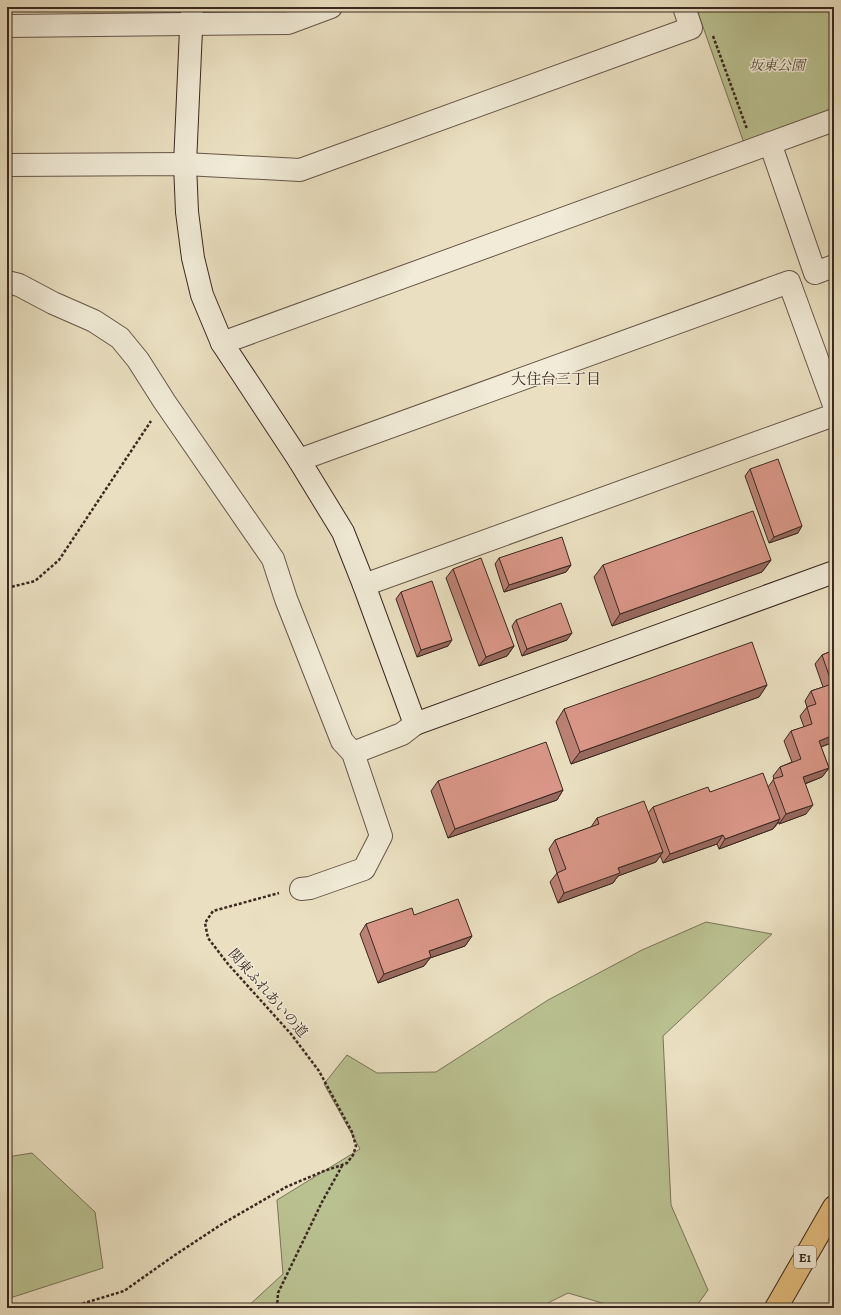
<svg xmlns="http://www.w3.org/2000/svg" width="841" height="1315" font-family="Alegreya,'Noto Serif JP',serif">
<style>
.green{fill:#bac191;stroke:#7a7459}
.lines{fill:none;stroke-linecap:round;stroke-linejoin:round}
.street-casing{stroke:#675649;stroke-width:24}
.secondary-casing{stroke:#3b2821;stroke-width:24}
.highway-casing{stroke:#3b2821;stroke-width:24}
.path{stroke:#3b2821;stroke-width:2.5;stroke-dasharray:3 2;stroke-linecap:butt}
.street{stroke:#f1ebd7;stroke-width:22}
.secondary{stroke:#f1ebd7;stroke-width:22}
.highway{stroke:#e5c080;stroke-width:22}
.wall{fill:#bb8174;stroke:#3b2821}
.shaded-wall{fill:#98695e;stroke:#3b2821}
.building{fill:#d99687;stroke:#3b2821}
.labels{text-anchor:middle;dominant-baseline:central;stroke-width:3;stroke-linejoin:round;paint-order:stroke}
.shield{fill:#f1ebd7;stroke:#726258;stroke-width:1}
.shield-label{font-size:13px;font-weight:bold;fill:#3b2821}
.park-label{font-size:14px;font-style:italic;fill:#5b4e3d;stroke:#f1ebd7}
.street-label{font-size:14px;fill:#3b2821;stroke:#f1ebd7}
.neighbourhood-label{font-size:15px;fill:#3b2821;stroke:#f1ebd7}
</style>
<rect width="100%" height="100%" fill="#eae0c1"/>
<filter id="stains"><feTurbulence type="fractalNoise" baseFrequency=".005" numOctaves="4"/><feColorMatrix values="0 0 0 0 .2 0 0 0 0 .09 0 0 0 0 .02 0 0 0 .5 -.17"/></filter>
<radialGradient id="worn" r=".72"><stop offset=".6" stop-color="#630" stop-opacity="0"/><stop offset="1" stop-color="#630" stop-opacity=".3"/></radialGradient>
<path class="green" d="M696,7H834V109L744,143Z
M706,922L772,934L663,1036L671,1205L708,1290L695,1308H619L568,1293L538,1308H246L283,1274L277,1200L360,1149L324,1084L347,1055L377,1073L436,1072L548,1000L642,950Z
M32,1153L95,1212L103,1268L7,1299V1157Z"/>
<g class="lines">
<defs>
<path id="street" d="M7,26L288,23L331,7
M770,143L815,273L834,266
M7,165L185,164L300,170L691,28L684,7
M7,282L19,285L53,303L94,321L120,338L138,360L164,401L273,559L286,599L342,741L353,753L381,836L364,869L310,888L301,889
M222,343L834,120
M299,460L789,282L834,405
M364,585L834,415
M353,753L402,734L415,724"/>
<path id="secondary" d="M192,7L185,164L187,212L193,258L202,295L222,343L299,460L343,532L364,585L415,724L834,572"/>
<path id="highway" d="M776,1308L834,1207"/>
</defs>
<use href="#street" class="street-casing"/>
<use href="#secondary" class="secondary-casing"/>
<use href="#highway" class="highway-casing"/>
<path class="path" d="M713,36L747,129
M7,588L35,581L59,560L151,421
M68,1308L124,1291L175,1255L222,1224L286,1187L324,1171L342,1165L347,1163L353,1155L356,1146L352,1132L319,1071L291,1034L228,964L208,938L205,923L213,911L279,893
M277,1308L278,1293L322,1202L342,1166"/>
<use href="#street" class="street"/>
<use href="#secondary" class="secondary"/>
<use href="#highway" class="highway"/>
</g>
<path class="wall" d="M750,469L798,533L769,543L745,476Z
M499,558L571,565L566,572L504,592L495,564Z
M771,560L762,572L612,626L594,577L603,565Z
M453,569L514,646L507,656L479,666L446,578Z
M401,592L448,646L417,657L396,599Z
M516,620L567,640L522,656L512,626Z
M834,650V742L821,747L829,768L822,777L805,784L806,814L779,824V822L773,829L719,849L717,844L663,863L660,855L656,862L618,876L613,883L558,903L550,882L557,873L549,849L555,840L591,827L597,818L648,813L653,807L710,792L768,787L774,779L773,776L780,767L792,762L784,741L791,731L804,727L800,716L807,707L805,701L811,691L823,687L815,664L822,655Z
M767,685L759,697L571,764L556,722L564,709Z
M438,781L563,790L557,800L448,838L431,791Z
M414,915L472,936L465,946L430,958L424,966L378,983L360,934L366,924Z"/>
<path class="shaded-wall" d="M802,526L798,533L769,543L774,537Z
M771,560L762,572L612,626L620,614Z
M571,565L566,572L504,592L509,585Z
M572,633L567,640L522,656L527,649Z
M452,640L448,646L417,657L421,650Z
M514,646L507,656L479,666L486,657Z
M767,685L759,697L571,764L580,752Z
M834,735V742L812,750L819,741Z
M829,768L822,777L796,787L803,777Z
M563,790L557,800L448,838L455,829Z
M813,805L806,814L779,824L786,814Z
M780,819L773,829L719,849L725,839Z
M723,835L717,844L663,863L670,854Z
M663,852L656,862L618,876L613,883L558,903L564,893L618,868Z
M472,936L465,946L430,958L424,966L378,983L384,974L429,951Z"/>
<path class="building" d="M778,459L802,526L774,537L750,469Z
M753,511L771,560L620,614L603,565Z
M562,537L571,565L509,585L499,558Z
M481,558L514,646L486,657L453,569Z
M432,581L452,640L421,650L401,592Z
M561,603L572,633L527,649L516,620Z
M752,642L767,685L580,752L564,709Z
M834,650V735L819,741L829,768L803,777L813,805L786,814L773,779L783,776L780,767L801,759L791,731L812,724L807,707L816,704L811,691L832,684L822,655Z
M546,742L563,790L455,829L438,781Z
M763,773L780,819L725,839L723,835L670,854L653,807L708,787L710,792Z
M644,801L663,852L618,868L620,873L564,893L557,873L566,869L555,840L599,824L597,818Z
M458,899L472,936L429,951L431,957L384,974L366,924L412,908L414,915Z"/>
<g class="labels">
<rect class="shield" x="794" y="1246" width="22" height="22" rx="3"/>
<g class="shield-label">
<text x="805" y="1257">E1</text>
</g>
<g class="park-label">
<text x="777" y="65">坂東公園</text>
</g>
<g class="street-label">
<text transform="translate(268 993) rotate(49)">関東ふれあいの道</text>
</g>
<g class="neighbourhood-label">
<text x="556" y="379">大住台三丁目</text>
</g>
</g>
<rect width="841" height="1315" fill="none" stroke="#eae0c1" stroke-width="24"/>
<rect x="8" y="8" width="825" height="1299" fill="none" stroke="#3b2821" stroke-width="2"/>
<rect x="12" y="12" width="817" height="1291" fill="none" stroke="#3b2821"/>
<rect width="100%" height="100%" filter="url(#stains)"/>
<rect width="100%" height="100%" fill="url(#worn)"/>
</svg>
